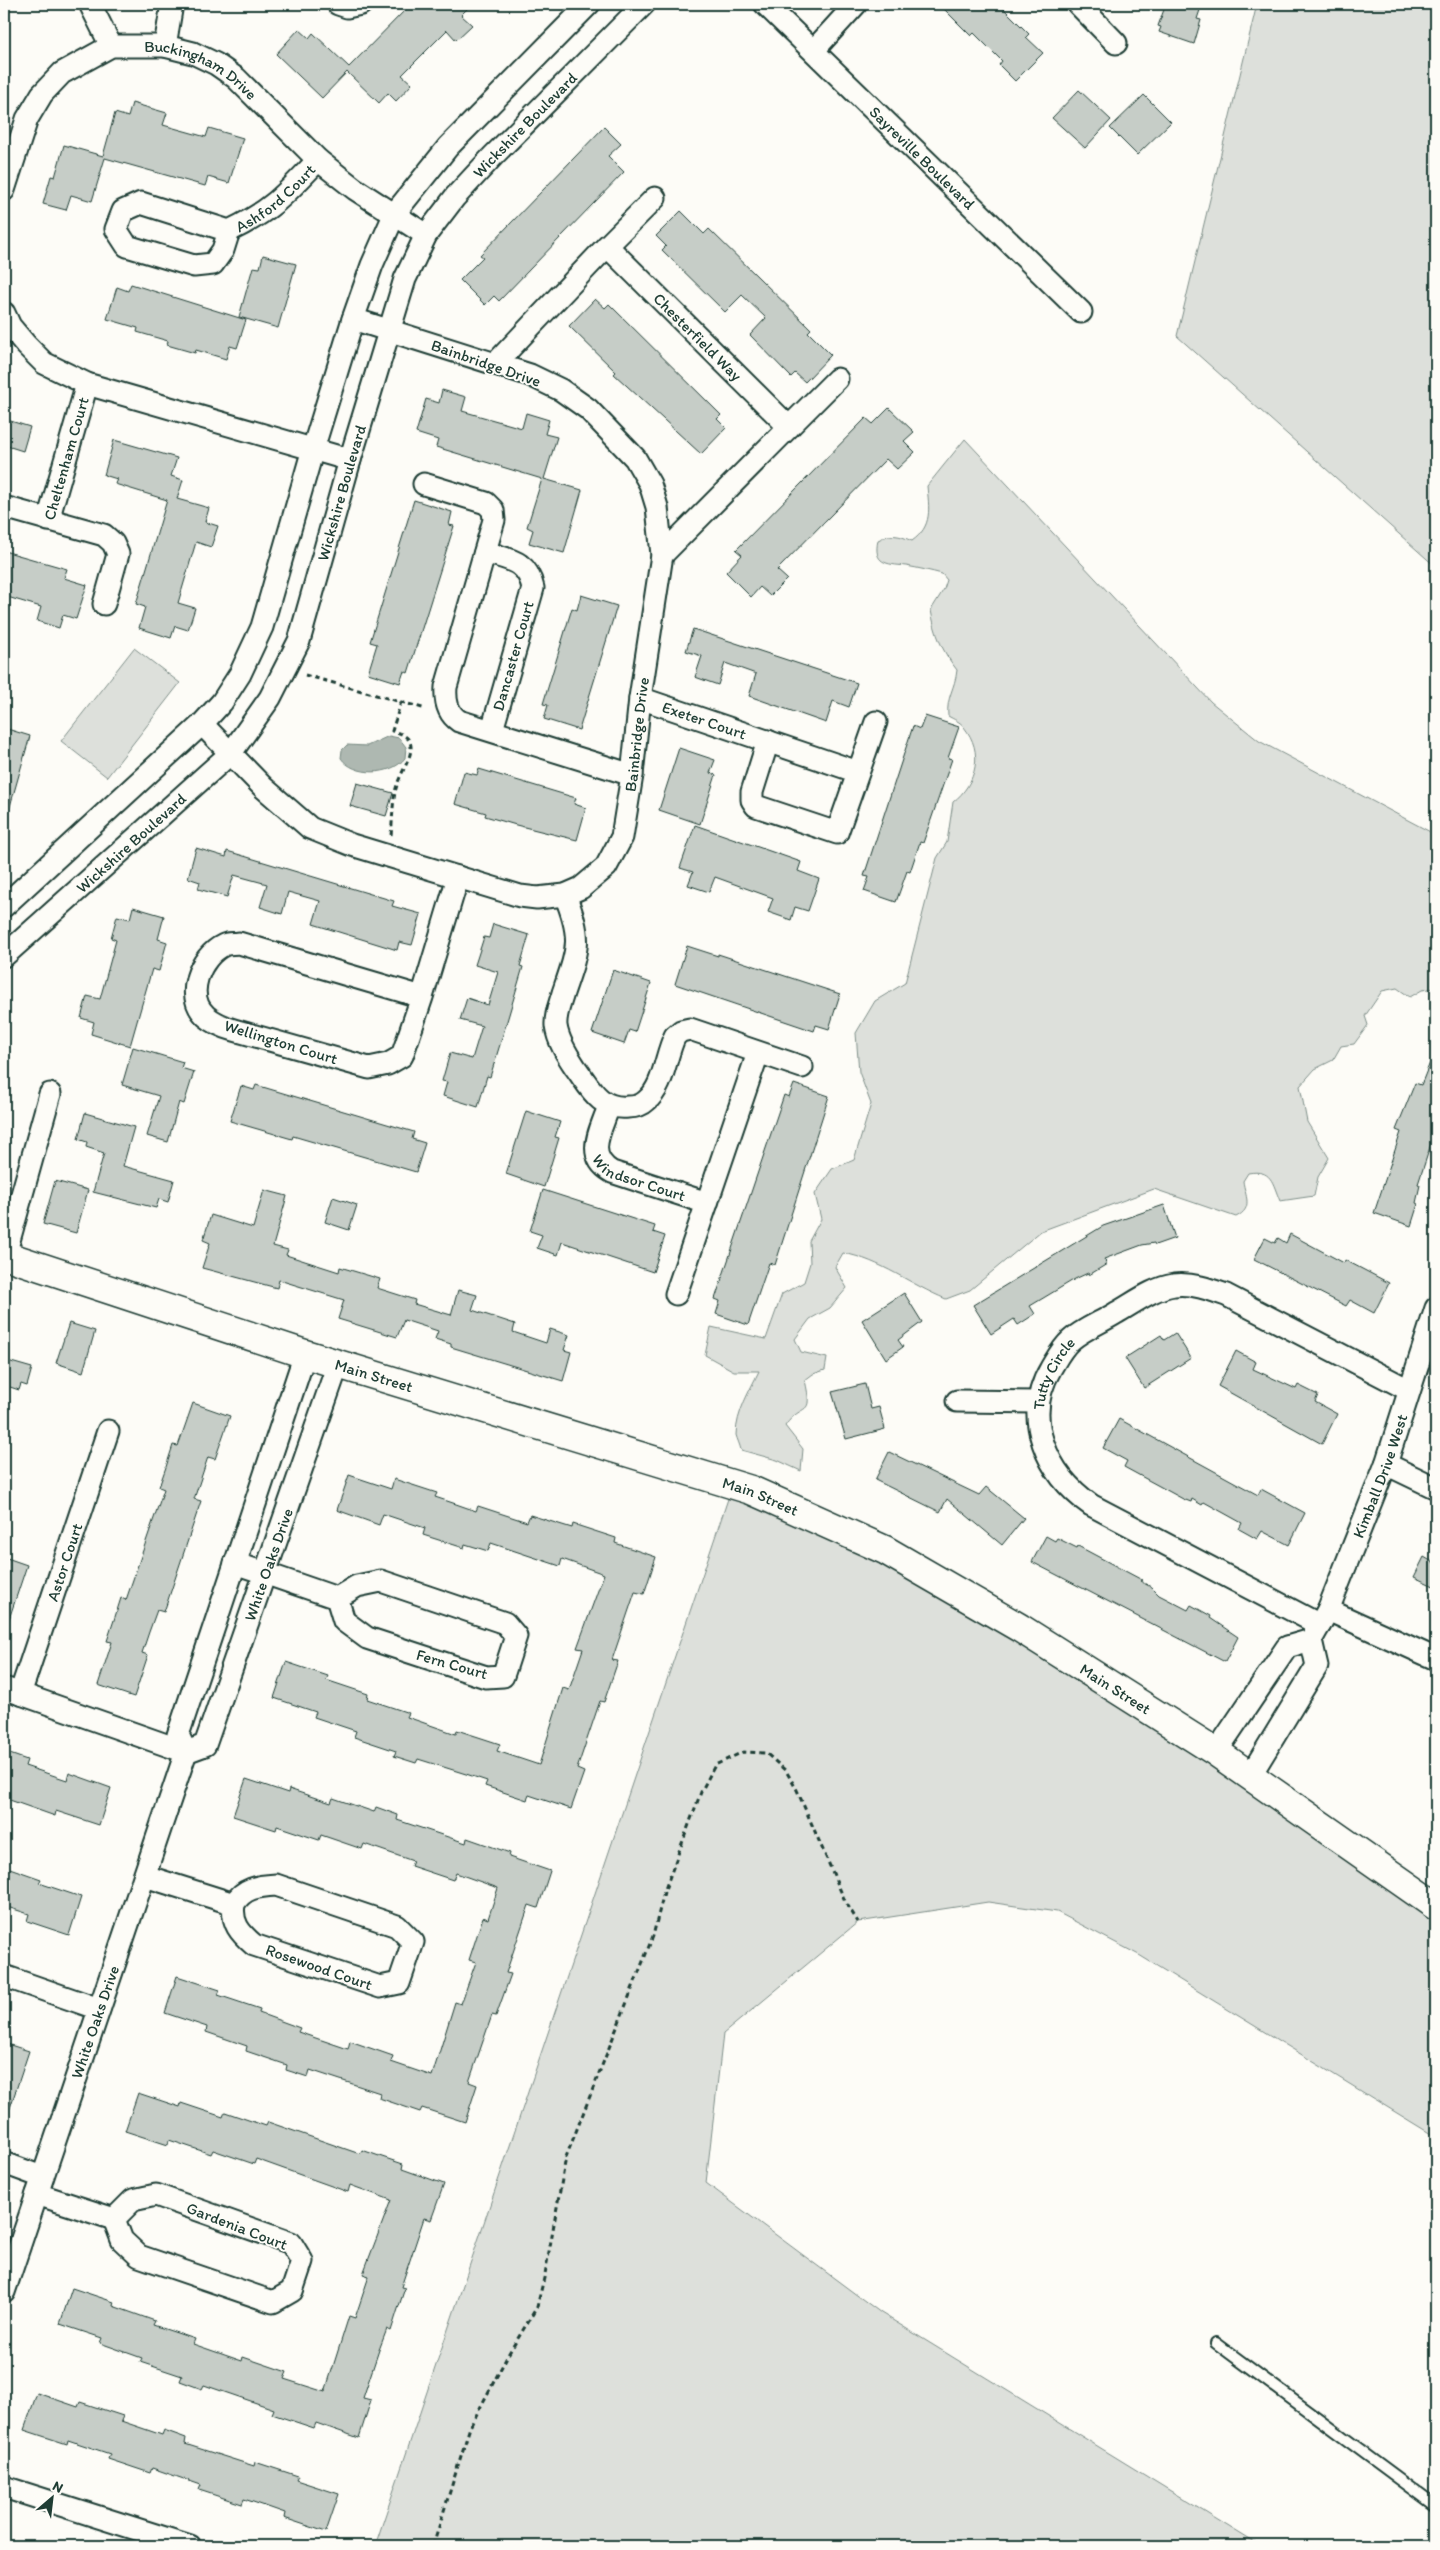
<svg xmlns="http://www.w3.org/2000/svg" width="1440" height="2550" font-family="Itim,sans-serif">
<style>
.green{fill:#dde0db;stroke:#7e8e88}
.water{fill:#aeb8b1;stroke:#75877f}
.building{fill:#c6cdc7;stroke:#1f3d34}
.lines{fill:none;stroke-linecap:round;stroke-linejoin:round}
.lane-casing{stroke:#1f3d34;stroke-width:14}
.street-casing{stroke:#1f3d34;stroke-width:25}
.secondary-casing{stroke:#1f3d34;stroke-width:31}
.path{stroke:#1f3d34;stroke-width:3;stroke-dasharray:5 4;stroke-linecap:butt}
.lane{stroke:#fdfcf7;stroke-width:10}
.street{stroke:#fdfcf7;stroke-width:21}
.secondary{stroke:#fdfcf7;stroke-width:28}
.labels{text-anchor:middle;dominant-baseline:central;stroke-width:4;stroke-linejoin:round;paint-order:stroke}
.street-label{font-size:16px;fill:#1f3d34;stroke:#fdfcf7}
</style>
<rect width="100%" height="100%" fill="#fdfcf7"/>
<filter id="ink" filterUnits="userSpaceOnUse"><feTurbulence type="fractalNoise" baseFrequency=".02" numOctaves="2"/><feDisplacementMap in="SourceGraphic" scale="10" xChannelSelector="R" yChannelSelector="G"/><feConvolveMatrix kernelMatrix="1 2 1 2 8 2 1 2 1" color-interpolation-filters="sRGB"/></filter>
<g filter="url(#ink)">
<path class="green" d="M1257,4H1436V567L1177,336Z
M965,439L1211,702L1259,741L1436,835V988L1422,990L1410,997L1397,988L1382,991L1365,1016L1368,1025L1354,1044L1341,1046L1333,1060L1315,1069L1300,1086L1307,1122L1329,1158L1318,1177L1314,1196L1280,1201C1272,1182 1272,1169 1248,1173L1243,1181C1245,1196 1254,1208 1236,1217L1154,1189L1041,1231L970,1290L946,1299C911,1285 881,1260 843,1253L835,1267L847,1288L830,1308L810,1319L795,1339L801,1352L827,1358L825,1370L813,1374L805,1380C814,1420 803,1400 785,1426L803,1449L801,1471L777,1460L741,1450C740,1445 737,1439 736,1435C736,1413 750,1390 759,1371H734L705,1355L711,1327L766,1339L782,1294L804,1282L810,1263L809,1241L821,1219L815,1194L832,1169L854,1160L871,1104L859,1072L856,1033L875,1001L905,983L937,858L947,842L953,802C977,783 984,752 964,727C961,722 953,719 948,716C946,697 955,689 957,670C942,651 935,634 931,610L944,589L947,580L942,574C931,571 918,568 906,566C886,564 873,564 878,540C891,533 899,535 912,541C933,526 929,508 927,486Z
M134,648L180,683L107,777L61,741Z
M733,1484L885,1550L1436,1906V2137L1139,1955L1057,1912L988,1902L858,1922L723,2034L706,2183L881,2313L1260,2546H375Z"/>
<path class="water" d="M389,736L399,738L406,747L405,758C392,776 354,777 341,758L342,750L347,745L367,746Z"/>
<path class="building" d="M411,4H472L461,15L472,25L456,40L447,30L402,75L412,84L396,101L388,93L379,103L347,72L322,98L276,54L299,29L309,38L313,33L349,67Z
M939,4H999L1029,34L1026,37L1043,53L1015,81L999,65L1002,61L974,33L971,36Z
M1166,4H1202L1197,19L1201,20L1194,44L1159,32L1161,27L1158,26Z
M1079,90L1111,120L1085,148L1052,118Z
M1144,95L1171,122L1137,155L1110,128Z
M132,103L167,113L163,125L206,137L209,128L243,138L229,183L208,177L205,186L105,158L92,201L71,195L66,210L43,204L51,176L55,177L64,145L103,156L115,113L128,117Z
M604,127L621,144L608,156L624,172L499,301L494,296L485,305L460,280L483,257L480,255Z
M681,211L704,234L709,229L811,329L808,332L831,355L805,382L795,373L791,377L750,335L766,318L742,295L725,312L662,250L666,246L656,236Z
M263,255L296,264L278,328L239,317L253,267L260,268Z
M131,284L246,320L237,348L230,346L226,359L196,350L195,353L167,345L168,341L137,332L138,328L107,319L117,287L128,291Z
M595,299L605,308L609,304L721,415L717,419L726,428L701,454L614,374L616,372L569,326Z
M442,390L466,397L462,411L522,428L526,413L549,420L545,434L557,437L544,479L582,490L564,553L529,543L533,530L527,527L542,479L436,447L438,440L416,433L426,399L439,403Z
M889,408L914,432L904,441L915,452L897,469L886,459L777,570L787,579L770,596L760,587L751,597L726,572L742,555L736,550L866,418L873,424Z
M4,419L30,427L23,451L4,445Z
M114,440L177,458L171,476L183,480L177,499L209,508L205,522L218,526L211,547L196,542L178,603L195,608L188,630L175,626L171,638L139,628L145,607L136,604L167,500L115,484L117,479L104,475Z
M414,500L452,512L449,525L454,526L408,673L404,671L400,683L368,673L377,644L370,642Z
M4,551L67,569L64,578L87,585L76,619L63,615L59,628L37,621L41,607L4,596Z
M581,595L617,606L579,730L544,719L548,705L543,704L572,608L577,610Z
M693,629L857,683L849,707L833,701L826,723L749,696L756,674L725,663L718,685L695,677L702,656L686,651Z
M925,716L959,727L948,758L952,759L923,843L920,842L910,872L907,871L896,902L864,891L869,877L864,876L913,726L920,729Z
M4,728L30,736L9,810L4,809Z
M679,748L715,760L710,773L716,775L700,824L659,810Z
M479,769L576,798L574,804L586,808L577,840L516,825L485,816L486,813L455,804L464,772L477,775Z
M357,783L393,793L386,816L350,806Z
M695,825L801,862L798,871L819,879L808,911L795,907L791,920L768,912L773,898L715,877L709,892L688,885L693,872L680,868Z
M196,848L226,857L227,851L394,901L392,906L421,914L412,945L399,942L397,950L313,924L320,901L288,892L282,914L260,907L267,884L234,875L227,897L198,889L200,882L188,878Z
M133,907L164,916L158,939L167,942L159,971L152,969L130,1046L91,1034L94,1022L81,1018L87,996L100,999L116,940L111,938L117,916L130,919Z
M493,924L529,935L520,966L523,967L502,1038L490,1077L487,1076L478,1107L443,1096L447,1082L442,1081L450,1053L472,1059L482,1026L460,1020L467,998L488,1005L498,972L475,965L484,937L489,938Z
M687,946L718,956V954L840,994L829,1029L816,1025L814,1031L675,984Z
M613,970L651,983L635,1032L629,1030L624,1044L592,1033Z
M133,1047L183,1062L181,1068L194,1072L184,1104L179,1102L168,1142L147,1136L159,1096L122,1085Z
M1435,1050L1436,1146L1431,1144L1418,1184L1420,1185L1416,1203L1418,1204L1411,1226L1374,1213L1401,1132L1396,1130L1415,1083L1421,1085Z
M794,1084L829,1096L775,1265L769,1263L748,1325L716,1314L720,1301L715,1299L784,1095L789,1097Z
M256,1085L414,1132L412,1139L425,1143L416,1172L293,1136L292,1139L230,1121L241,1086L254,1090Z
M526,1111L560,1122L555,1137L559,1138L544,1187L506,1174Z
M85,1113L134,1127L123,1166L174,1180L168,1202L159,1199L156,1208L93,1192L104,1153L86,1147L87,1142L78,1139Z
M55,1181L88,1190L76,1233L43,1224Z
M264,1190L287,1196L273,1246L288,1250L286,1255L339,1272L340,1267L380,1279L377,1288L415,1300L414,1304L451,1315L458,1290L477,1295L472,1310L515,1324L513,1332L546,1343L550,1329L569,1335L564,1350L571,1352L563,1381L451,1347V1344L435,1339L438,1331L404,1320L397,1337L338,1319L344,1300L279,1280L277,1288L202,1268L210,1243L203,1240L211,1215L253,1228Z
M543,1190L655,1226L653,1232L665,1236L653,1272L562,1242L558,1255L537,1248L542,1235L530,1231Z
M333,1197L357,1205L349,1230L325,1222Z
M1164,1205L1175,1238L1155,1245L1154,1243L1142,1245L1104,1259L1107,1264L1089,1275L1088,1273L1075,1279L1030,1306L1035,1314L1018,1325L1014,1319L991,1334L973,1305L1103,1226Z
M1290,1234L1344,1263L1345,1260L1389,1283L1374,1313L1350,1300L1346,1306L1254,1259L1265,1238L1275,1243L1278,1238L1286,1243Z
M904,1293L922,1322L898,1340L903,1347L886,1359L862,1320Z
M69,1323L95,1331L83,1372L56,1363Z
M1175,1333L1191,1358L1144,1388L1125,1358L1161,1335L1164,1340Z
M1236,1351L1256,1362L1253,1369L1296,1389L1298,1385L1318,1395L1315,1402L1337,1414L1322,1444L1218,1386Z
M4,1360L32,1368L27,1386L21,1384L19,1390L4,1385Z
M865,1384L871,1409L879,1407L885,1429L846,1439L832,1392Z
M193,1403L230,1416L215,1459L208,1457L194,1499L201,1501L164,1612L157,1610L149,1632L142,1653L148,1655L134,1697L98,1685L112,1642L107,1641L114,1620L121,1598L126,1600L164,1489L159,1487L166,1467L173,1445L178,1446Z
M1119,1419L1258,1495L1261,1489L1305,1513L1289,1545L1262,1531L1257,1539L1239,1529L1242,1523L1204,1502L1202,1505L1192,1499L1191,1502L1183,1499L1124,1467L1127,1461L1103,1448Z
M889,1452L979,1495L986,1487L1024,1518L1002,1545L947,1499L940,1512L875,1480Z
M349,1475L391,1489L394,1479L437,1493L435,1497L456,1504L476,1511L478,1506L527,1522L530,1515L572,1528L573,1524L616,1538L615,1543L656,1557L644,1594L635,1592L612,1660L618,1661L604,1702L600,1701L577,1769L584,1772L571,1809L529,1795L527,1800L485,1786L487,1781L466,1774L418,1759L416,1763L394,1756L396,1751L354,1737L356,1731L314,1717L316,1712L274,1698L286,1662L328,1676L326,1680L368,1694L367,1699L409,1713L407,1717L456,1734L457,1730L500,1744L497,1751L539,1765L563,1688L569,1690L583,1649L577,1648L604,1574L562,1559L560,1566L491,1543L488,1551L465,1544L464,1548L423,1535L425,1528L383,1514L379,1525L337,1510Z
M1046,1536L1055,1541L1057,1538L1077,1548L1078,1546L1142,1580L1140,1581L1151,1587L1159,1595L1188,1610L1191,1605L1211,1616L1210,1618L1238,1637L1225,1662L1032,1562Z
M4,1557L27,1565L7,1625L4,1624Z
M1424,1557L1436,1564V1587L1414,1577Z
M4,1752L27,1760L25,1766L67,1780L69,1773L111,1788L99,1825L56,1811L55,1816L4,1798Z
M246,1779L288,1793L289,1789L331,1803L333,1798L374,1812L376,1807L398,1815L397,1820L466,1843L467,1838L510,1853L509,1857L550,1871L538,1908L529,1905L506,1973L511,1974L496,2016L492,2015L469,2082L477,2085L465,2122L422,2108L420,2112L379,2098L380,2093L310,2070L308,2077L286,2070L287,2065L246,2051L247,2046L206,2032L207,2027L165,2013L177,1976L220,1990L218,1995L260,2009L259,2013L300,2028L298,2032L348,2049L350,2041L393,2056L391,2062L432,2076L455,2002L461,2004L468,1984L476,1962L469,1960L483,1917L488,1919L498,1888L456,1873L453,1880L411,1866L413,1861L364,1844L362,1849L321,1835L319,1840L277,1826L276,1830L233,1816Z
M4,1866L41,1879L39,1883L81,1897L69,1935L27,1921L29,1914L4,1906Z
M4,2043L29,2051L7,2117L4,2116Z
M138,2093L180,2107L181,2103L223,2117L225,2112L266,2126L268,2122L360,2154L362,2150L382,2157L403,2164L402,2169L444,2184L431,2220L424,2218L401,2287L405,2288L398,2309L391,2331L387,2329L379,2350L363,2398L371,2400L359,2438L316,2423L314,2428L272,2414L274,2409L204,2385L202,2389L180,2381L182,2376L140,2362L142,2358L100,2343L102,2338L60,2324L72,2288L114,2302L113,2306L155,2321L153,2325L195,2339L193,2344L242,2361L243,2357L287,2372L284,2379L325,2392L349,2316L355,2318L369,2276L363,2274L391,2200L350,2185L348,2192L256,2159L254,2164L213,2150L211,2154L169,2140L168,2145L125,2131Z
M37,2393L78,2407L80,2402L123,2416L121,2421L162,2435L164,2430L186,2438L185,2444L254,2466L255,2462L298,2476L296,2480L339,2494L326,2532L284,2518L285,2513L265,2506L244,2499L242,2504L199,2490L201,2485L152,2468L150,2473L108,2459L110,2454L68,2440L67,2444L24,2430Z"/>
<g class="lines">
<defs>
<path id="lane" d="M1216,2343L1436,2506"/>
<g id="street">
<path d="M90,4L111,46"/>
<path d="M338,4L347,7L361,4"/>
<path id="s1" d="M765,4L1081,312"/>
<path d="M1078,4L1116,43"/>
<path d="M165,46L172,4"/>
<path d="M814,50L856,4"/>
<path id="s2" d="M4,190L27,119L42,94L62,73L111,46H165L193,53L216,64L236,78L318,160L355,189L426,235"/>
<path id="s3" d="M229,231L223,250L213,264L194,266L127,246L116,229L123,211L141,203L229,231C271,211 286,194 318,160"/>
<path d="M607,246L655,198"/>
<path d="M4,313L10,326L26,345L44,363L87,384L350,460"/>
<path id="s4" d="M495,364L607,246L789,427L662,555"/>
<path d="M789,427L837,379"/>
<path d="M424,484L486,503L493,510L494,520L446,687C445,701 447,713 459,721L632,775"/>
<path d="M4,507L104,535L113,543L118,554L104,604"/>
<path id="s5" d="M48,520L87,384"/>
<path d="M485,552C510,560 527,560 533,588L492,730"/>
<path id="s6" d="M640,698L858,772"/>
<path id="s7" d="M202,724L264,788L310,828L352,845L520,896L537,898L565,895L581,888L606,867L622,837L632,775L640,698L662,555L657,507L650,484L635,458L588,409L561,390L530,375L353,319"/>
<path d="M768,741L752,792V800L756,806L837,833L876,722"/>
<path d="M565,895C583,939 578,949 563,993C560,1004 555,1014 556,1026C558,1041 567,1055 575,1067C590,1087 599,1110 628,1107C635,1107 641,1106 646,1101C664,1087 665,1056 675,1036L681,1031L690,1029L802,1067"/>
<path d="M4,906L202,724L222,702L240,674L262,627L313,449L353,319L372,265L395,213L448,147L589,4"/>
<path id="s8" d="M4,956L231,753L270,698L299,641L350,460L405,279L426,235L455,197L493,156L644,4"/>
<path d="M422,997L402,1056L388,1064L369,1068L234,1030C224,1027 214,1023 206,1016C184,996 199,957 224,945C228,943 234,944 239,943L422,997L458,877"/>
<path id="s9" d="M609,1106C601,1130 584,1156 612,1172L707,1203"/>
<path d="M5,1255L50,1094"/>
<path d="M676,1294L758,1053"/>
<path id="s10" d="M305,1354L178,1735L186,1752L205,1745L338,1364"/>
<path d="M957,1401L1038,1402"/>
<path d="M1386,1464L1436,1488"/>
<path d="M235,1563L337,1598L357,1586L381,1581L505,1623L516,1636L503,1676L486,1677L367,1638L344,1621L337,1598"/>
<path d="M1328,1610L1436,1659"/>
<path id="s11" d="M1320,1625L1091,1505C1047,1474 1021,1418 1051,1368C1057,1358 1062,1348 1071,1340C1083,1329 1102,1322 1116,1313C1134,1303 1153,1288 1174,1285C1192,1283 1209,1289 1226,1295L1409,1390"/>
<path d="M4,1688L186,1752L4,2292"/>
<path id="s12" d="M20,1694L108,1431"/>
<path id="s13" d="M1216,1752L1287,1647L1311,1640L1328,1610L1386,1464L1436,1308"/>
<path d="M1250,1776L1317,1666L1311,1640"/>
<path d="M145,1876L234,1904C243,1888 258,1886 276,1885L397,1926L413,1942L399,1983L380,1987L254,1945C240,1933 231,1923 234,1904"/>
<path d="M4,1976L99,2009"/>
<path d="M4,2163L42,2177"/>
<path d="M37,2194L114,2219L122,2240L139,2256L273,2302L292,2291L302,2261L291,2243L156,2195L133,2200L114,2219"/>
<path d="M4,2487L190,2546"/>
</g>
<g id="secondary">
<path id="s14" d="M4,1255L305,1354L751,1490L885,1550L1020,1628L1216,1752L1436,1906"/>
</g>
</defs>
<use href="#lane" class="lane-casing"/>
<use href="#street" class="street-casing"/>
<use href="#secondary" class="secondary-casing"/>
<path class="path" d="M305,675L426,709
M391,835C393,819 392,800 397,785C403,765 428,739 392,731L401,702
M433,2546L470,2427L509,2353L537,2307L545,2274L566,2157L653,1936L664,1892L701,1792L715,1765L743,1752L766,1753L786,1771L797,1790L845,1901L858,1922"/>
<use href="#lane" class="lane"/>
<use href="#street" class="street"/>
<use href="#secondary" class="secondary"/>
</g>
</g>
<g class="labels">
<g class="street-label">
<text stroke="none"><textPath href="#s2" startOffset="285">Buckingham Drive</textPath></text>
<text stroke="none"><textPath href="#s8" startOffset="1010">Wickshire Boulevard</textPath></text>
<text stroke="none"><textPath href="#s1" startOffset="220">Sayreville Boulevard</textPath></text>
<text stroke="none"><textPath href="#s3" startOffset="335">Ashford Court</textPath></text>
<text stroke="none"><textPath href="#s4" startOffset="291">Chesterfield Way</textPath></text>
<text transform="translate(486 363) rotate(19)">Bainbridge Drive</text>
<text stroke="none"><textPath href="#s5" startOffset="64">Cheltenham Court</textPath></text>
<text stroke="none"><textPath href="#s8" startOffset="590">Wickshire Boulevard</textPath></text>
<text transform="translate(513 656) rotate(-74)">Dancaster Court</text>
<text stroke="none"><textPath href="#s6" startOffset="68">Exeter Court</textPath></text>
<text stroke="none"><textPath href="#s7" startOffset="604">Bainbridge Drive</textPath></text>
<text stroke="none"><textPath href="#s8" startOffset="170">Wickshire Boulevard</textPath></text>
<text transform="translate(281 1042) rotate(17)">Wellington Court</text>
<text stroke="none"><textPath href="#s9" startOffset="101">Windsor Court</textPath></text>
<text stroke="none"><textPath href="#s14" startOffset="389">Main Street</textPath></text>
<text stroke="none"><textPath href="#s11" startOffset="412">Tutty Circle</textPath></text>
<text stroke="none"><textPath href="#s13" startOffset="330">Kimball Drive West</textPath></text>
<text stroke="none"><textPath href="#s14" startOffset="794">Main Street</textPath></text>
<text stroke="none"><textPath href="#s12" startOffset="139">Astor Court</textPath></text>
<text stroke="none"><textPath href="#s10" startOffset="632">White Oaks Drive</textPath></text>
<text transform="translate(452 1664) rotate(16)">Fern Court</text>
<text stroke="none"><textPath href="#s14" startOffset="1199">Main Street</textPath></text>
<text transform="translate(319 1967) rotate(19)">Rosewood Court</text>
<text transform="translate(95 2022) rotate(-71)">White Oaks Drive</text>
<text transform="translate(237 2226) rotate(21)">Gardenia Court</text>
</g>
</g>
<rect width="1440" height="2550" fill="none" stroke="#fdfcf7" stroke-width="20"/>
<rect x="10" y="10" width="1420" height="2530" fill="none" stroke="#1f3d34" stroke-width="2" filter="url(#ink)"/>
<g transform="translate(52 2498) rotate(28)" stroke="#fdfcf7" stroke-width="4" paint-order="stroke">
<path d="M0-4L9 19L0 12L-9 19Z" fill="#1f3d34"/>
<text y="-8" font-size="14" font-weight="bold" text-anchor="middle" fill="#1f3d34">N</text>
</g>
</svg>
